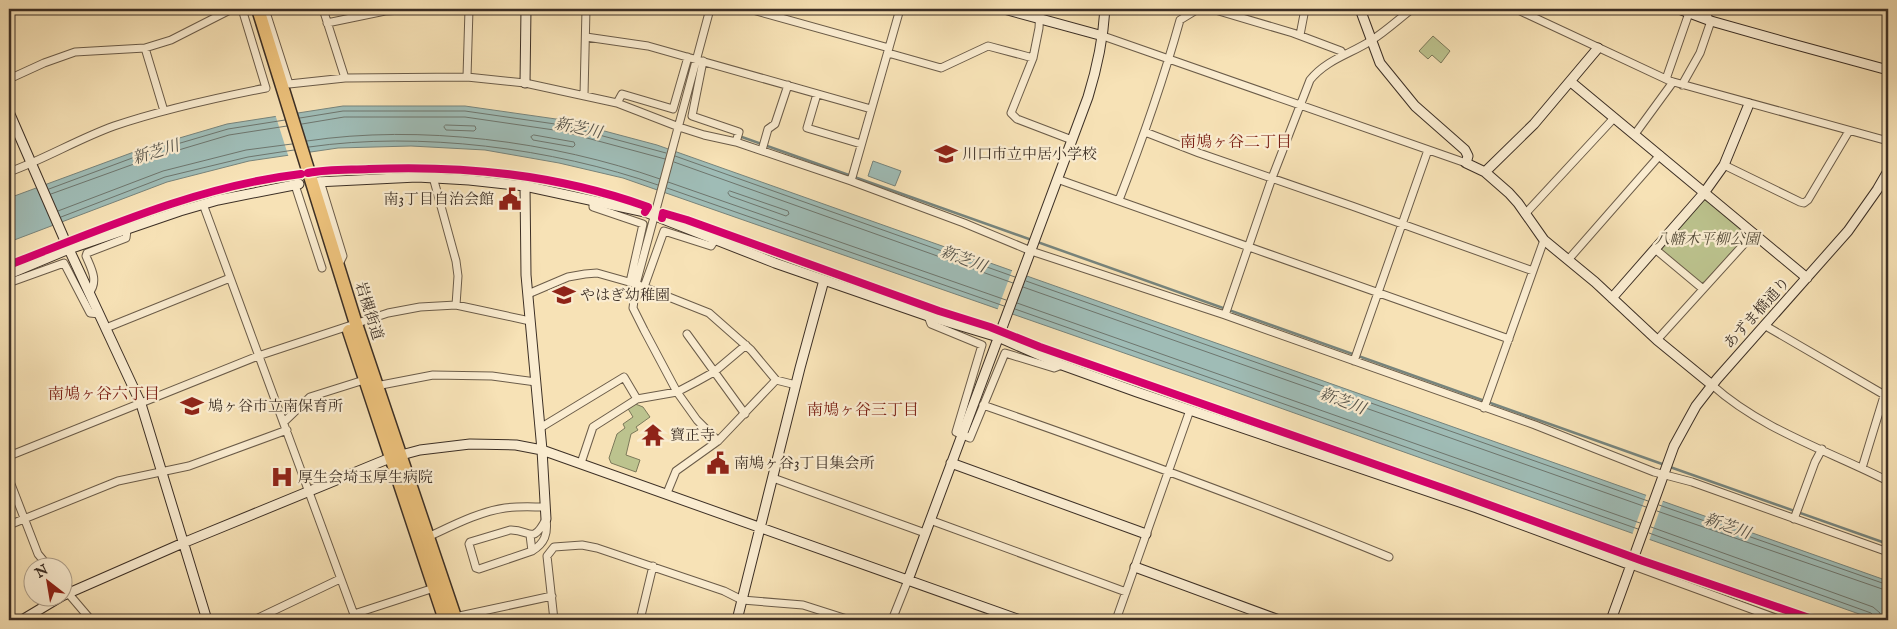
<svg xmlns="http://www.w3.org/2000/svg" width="1897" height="629" font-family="'IM FELL English','Noto Serif JP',serif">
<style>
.green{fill:#bcc38e;stroke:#7c795a}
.water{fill:#9fbcb6;stroke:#77847c}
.pier{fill:#f7e2b6}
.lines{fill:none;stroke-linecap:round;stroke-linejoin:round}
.shore{stroke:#6e766e;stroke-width:1}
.stream{stroke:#77847c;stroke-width:2.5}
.street-casing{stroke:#6b5c49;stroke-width:9}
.secondary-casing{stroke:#3c2f25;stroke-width:11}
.highway-casing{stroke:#3c2f25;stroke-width:15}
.street{stroke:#faecd0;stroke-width:7}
.secondary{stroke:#faecd0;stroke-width:9}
.highway{stroke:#ecc17b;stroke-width:12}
.cycleway-casing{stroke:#faecd0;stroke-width:11}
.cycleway{stroke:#d6006c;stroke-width:8}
.labels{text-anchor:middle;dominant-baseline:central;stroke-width:4.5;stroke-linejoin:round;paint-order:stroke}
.poi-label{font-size:15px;fill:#3c2f25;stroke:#faecd0;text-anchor:start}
.park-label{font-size:15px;font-style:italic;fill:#564d3a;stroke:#faecd0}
.street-label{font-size:15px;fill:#3c2f25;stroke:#faecd0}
.water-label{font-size:16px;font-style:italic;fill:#555249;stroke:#faecd0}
.neighbourhood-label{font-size:16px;fill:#7a1f14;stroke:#faecd0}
</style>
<rect width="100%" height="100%" fill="#f7e2b6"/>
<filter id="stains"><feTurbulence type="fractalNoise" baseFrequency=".004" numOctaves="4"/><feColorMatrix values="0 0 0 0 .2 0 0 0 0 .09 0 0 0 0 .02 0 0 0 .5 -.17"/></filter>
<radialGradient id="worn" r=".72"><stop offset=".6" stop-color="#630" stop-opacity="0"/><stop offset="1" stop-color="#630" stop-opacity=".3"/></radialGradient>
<path class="green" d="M1433,36L1450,51L1441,63L1432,55L1428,59L1419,51Z
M1704,200H1707L1746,232L1747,235L1704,282L1701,283L1661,251V248Z
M633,403L643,407L650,417L636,427L638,430L631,434L626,455L640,460L636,472L611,463L609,458L617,434L625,428L623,424L633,417L627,407Z"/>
<path class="water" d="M343,106H465L563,120L657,145L1888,581V620H1876L1210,383L623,178L559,163L485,150L411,146L338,148L249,161L167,182L9,242V198L142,149L227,124Z
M873,161L901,171L895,186L868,176Z"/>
<path class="pier" d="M296,111L310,155L289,158L275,114Z
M1013,268L1027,273L1011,316L997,311Z
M1647,493L1664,498L1649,541L1632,535Z"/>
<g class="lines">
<path class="shore" d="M300,118L343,111H465L562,125L666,153
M302,124L344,117H465L561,131L665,159
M446,125L475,126L476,129L474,131L446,130L444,127Z
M534,135L574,142L575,145L573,147L533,140L531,137Z
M307,141C420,124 552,141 660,179
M309,147C420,131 552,148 658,185
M675,156L1015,277
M674,162L1013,283
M668,182L1006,300
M667,188L1004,306
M49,189L143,154L228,129L285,120
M730,191L788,211L789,214L786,216L730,196L728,193Z
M51,194L145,160L229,135L287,126
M58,211L163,171L246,150L292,144
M61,217L165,177L248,157L294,150
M1026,281L1648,501
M1023,287L1646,507
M1017,303L1640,523
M1015,309L1638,529
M1659,505L1888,585
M1657,511L1888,591
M1651,527L1873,607L1880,613L1881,620
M1649,533L1871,613L1874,616L1875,620"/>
<path class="stream" d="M739,136L1665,465
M1670,467L1888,544"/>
<defs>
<path id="street" d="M265,9L289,84L345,78L467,77L525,83L617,103L679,127L704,135L736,142L851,181L964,223L1031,251L1225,315L1535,425L1654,472L1692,482L1888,552
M323,9L345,78
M710,9L636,284L633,308L644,330L677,392L697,420L718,441
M749,9L889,48
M1040,9L1039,28L1033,58L1011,113L1017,119L1072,140
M1212,9L1293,33L1341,51L1343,55
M1516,9L1670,81L1888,141
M1706,19L1710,9
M327,23L385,11L422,9
M1300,35L1305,9
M1103,36L1466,163
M586,37L648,46L871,109
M145,48L164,111
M888,53L941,68L988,46L1033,58
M703,61L692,116L739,132L736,142
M467,77L469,9
M9,79L44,63L75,52L145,48L171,40L232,9
M1666,79L1689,13
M1682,85L1700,53L1711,21
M817,94L807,128L861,144
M584,95L586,9
M617,103L622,94L673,109L688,57
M1145,132L1199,153L1352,206L1533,271
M1635,134L1673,82
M762,150L768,129L775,124L788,85
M1724,165L1800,202L1804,203L1808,200L1849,131
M9,172C45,159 78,139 114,126C164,109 215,98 266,88L242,9
M433,177L456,261L458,276L456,305
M1057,179L1509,339
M320,181L343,256L338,266
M851,181L900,9
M295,185L322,268
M1119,200C1142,141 1163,81 1180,20L1198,9
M593,201V207L643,224L630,282
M203,204L356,620
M1525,214L1614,118
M1655,249L1703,289
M1568,260L1660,155
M9,277L14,281L64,263L90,313L99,314
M644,287L664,231L711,246L715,240
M89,293C99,281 91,268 86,256L87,253L126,238L127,230
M528,294L568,277L585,274L597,273L636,284L709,313L751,350L776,380
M1225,315L1272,178L1310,80C1327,59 1351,54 1372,40C1386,31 1399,19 1412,9
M928,316L931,324L982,345L956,432L970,438L1005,353L1054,368L1062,365
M1764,325L1888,397
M106,328L230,278
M687,334L745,414
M1657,340L1754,233
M1354,361L1428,150
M1712,385C1762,430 1829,451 1888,481
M376,386L433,375L492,376L536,382
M983,405C1120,453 1255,502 1389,557
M1484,408L1544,240
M284,422L310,397L364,380
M540,428L624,377L637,399
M9,456L258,356L388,313L420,307L456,305L530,321
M581,463L593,427L637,399L677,392L696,382L714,372L746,345
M1862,468L1888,383
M773,478L925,533
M9,479L38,554L48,566
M667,493L676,471L718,441L776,380L796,385
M546,519C548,534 545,543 532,551L479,569L476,568L469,544L470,542L510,530C530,529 532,546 546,519Z
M1794,519L1815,462L1822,449
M930,520L1126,592
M9,525L118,481L189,466L287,430
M530,535L532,551
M428,537C452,526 478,512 505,508C518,506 532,507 545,507
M1631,565L1781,620
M62,586L91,620
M354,614L434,588
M455,617L552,596
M254,620L340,579
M554,620L547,556L554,547L582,545L597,548L724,591L742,600L803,605L850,620
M640,620L653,566
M892,620L908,580
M1116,620L1190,410"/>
<path id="secondary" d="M1004,9L1103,36
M1360,9L1380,63L1415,106L1465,150L1468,156L1466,163L1485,172L1509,193L1518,203L1544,240L1595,282L1657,340L1712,385
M1679,9L1711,21L1789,43L1888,70
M1571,82L1807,278
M525,83L526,9
M9,112L66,243L141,404L207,620
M1485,172L1534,124L1598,48
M316,182L417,177L469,180L525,186L645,212L775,263L928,316L998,337L1062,365L1137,392L1477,508L1631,565
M525,186L526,275L542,450L546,519
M9,274L69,249L180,211L218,200L299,184
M1612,298L1704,193L1724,165L1749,104
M951,463L1146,534
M1135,567L1279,620
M908,580L1088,97C1097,68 1103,40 1105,9
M62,596L183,543L390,458L420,450L470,444L516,445L542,450L1020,620
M22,620L62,596
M737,620L800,368L824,280
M1611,620L1674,446L1696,406L1717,379L1848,231L1877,190L1888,171"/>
<path id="highway" d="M258,9L356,324L456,620
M349,331L445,620"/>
</defs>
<use href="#street" class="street-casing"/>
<use href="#secondary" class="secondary-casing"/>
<use href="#highway" class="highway-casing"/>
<use href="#street" class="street"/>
<use href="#secondary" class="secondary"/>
<use href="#highway" class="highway"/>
<defs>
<path id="cycleway" d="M308,173C328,169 349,170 369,169C462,165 559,175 648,207L645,212
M662,218L663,213L687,220L939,311L990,327L1040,347L1451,491L1643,561L1815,620
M9,265C104,228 199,186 301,174"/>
</defs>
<use href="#cycleway" class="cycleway-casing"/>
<use href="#cycleway" class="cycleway"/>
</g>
<defs>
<symbol id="school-bare" viewBox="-9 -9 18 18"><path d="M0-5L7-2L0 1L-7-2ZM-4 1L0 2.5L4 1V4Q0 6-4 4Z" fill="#8f2418" stroke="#faecd0" stroke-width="2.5" paint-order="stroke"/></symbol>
<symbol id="civic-bare" viewBox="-9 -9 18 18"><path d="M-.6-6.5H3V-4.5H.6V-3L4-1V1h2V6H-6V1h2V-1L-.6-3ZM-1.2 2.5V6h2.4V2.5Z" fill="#8f2418" stroke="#faecd0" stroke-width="2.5" paint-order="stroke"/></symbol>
<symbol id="temple-bare" viewBox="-9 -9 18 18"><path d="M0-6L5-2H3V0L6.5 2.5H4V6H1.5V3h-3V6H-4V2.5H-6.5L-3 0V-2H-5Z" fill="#8f2418" stroke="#faecd0" stroke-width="2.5" paint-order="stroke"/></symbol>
<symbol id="hospital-bare" viewBox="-9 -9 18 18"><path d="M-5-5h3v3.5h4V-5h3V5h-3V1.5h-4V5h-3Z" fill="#8f2418" stroke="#faecd0" stroke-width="2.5" paint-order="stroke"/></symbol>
</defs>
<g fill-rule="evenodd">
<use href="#school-bare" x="930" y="138" width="32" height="32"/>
<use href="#civic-bare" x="494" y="183" width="32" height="32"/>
<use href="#school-bare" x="548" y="279" width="32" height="32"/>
<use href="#school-bare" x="176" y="390" width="32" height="32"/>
<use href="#temple-bare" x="637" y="419" width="32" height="32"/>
<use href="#civic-bare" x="702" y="447" width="32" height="32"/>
<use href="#hospital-bare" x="266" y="461" width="32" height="32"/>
</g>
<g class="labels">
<g class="poi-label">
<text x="962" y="154">川口市立中居小学校</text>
<text x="494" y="199" text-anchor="end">南3丁目自治会館</text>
<text x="580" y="295">やはぎ幼稚園</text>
<text x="208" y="406">鳩ヶ谷市立南保育所</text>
<text x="670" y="435">寶正寺</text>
<text x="734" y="463">南鳩ヶ谷3丁目集会所</text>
<text x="298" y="477">厚生会埼玉厚生病院</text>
</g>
<g class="park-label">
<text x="1707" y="239">八幡木平柳公園</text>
</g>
<g class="street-label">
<text transform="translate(369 311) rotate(72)">岩槻街道</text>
<text transform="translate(1757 313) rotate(-48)">あずま橋通り</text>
</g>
<g class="water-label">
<text transform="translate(578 129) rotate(12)">新芝川</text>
<text transform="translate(156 153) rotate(-17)">新芝川</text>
<text transform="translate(963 260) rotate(21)">新芝川</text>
<text transform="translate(1342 402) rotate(21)">新芝川</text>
<text transform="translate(1727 527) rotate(19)">新芝川</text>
</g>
<g class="neighbourhood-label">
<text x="1236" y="143">南鳩ヶ谷二丁目</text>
<text x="104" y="395">南鳩ヶ谷六丁目</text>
<text x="863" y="411">南鳩ヶ谷三丁目</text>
</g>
</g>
<rect width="1897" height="629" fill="none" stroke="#f7e2b6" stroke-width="30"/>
<rect x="10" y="10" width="1877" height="609" fill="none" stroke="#3c2f25" stroke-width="2.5"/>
<rect x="15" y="15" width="1867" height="599" fill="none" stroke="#3c2f25"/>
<g transform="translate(48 582) rotate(329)"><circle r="24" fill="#faecd0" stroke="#aea08c"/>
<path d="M0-4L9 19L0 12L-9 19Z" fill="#8f2418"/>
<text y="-8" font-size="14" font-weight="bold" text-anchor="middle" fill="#3c2f25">N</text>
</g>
<rect width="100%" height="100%" filter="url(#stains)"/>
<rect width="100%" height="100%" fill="url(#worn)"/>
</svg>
